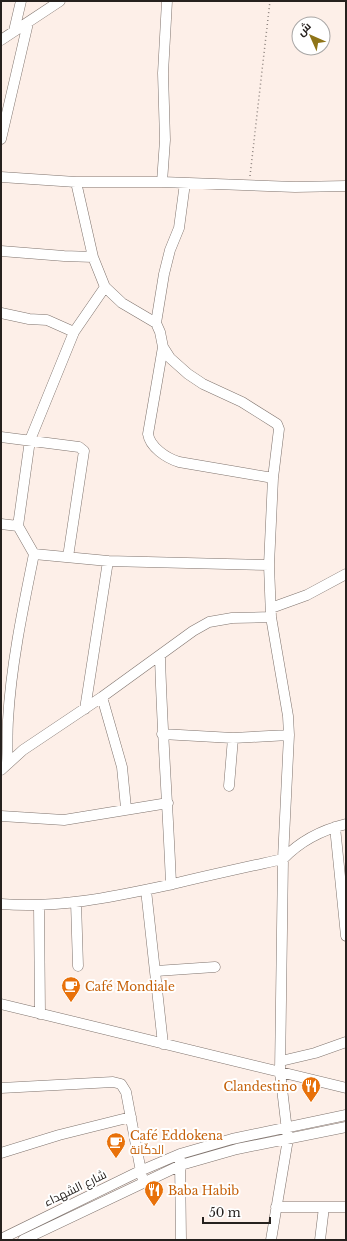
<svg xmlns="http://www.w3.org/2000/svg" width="347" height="1241" font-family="'Libre Baskerville',Cairo,serif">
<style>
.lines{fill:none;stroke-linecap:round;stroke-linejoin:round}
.minor-casing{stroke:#7f736d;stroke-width:11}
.path{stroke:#8e847f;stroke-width:1.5;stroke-dasharray:1 3;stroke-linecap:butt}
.minor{stroke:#fff;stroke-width:10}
.labels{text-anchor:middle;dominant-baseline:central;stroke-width:4;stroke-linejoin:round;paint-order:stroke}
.food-label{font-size:12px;fill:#c56008;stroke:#fff;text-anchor:start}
.street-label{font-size:12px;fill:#26211e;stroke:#fff}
</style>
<rect width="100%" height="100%" fill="#fdefe8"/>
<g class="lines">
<defs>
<path id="minor" d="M14,31L21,1
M1,40L60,1
M1,139L28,23
M1,177L76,182H162L295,187L346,186
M76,182L93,257L105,287L122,303L156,323L160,332L163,347L170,358L188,374L203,384L242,402L277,424L279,429L273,478L269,565L271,617L288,716L289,735L283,859L280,1072L288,1139L271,1240
M162,182L165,140L163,73L167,1
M1,251L64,256L93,257
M1,313L29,319L47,320L74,332
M156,323L164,274L170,250L179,228L185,183
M163,347L148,434C150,447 166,458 179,462L273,478
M1,437L79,447L84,451L68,557
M1,524L18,526L34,554L108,561L269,565
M18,526L30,440L74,332L105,287
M271,608L307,595L346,574
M160,656C162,732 168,808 171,884
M102,697L122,767L126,808
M85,709L108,561
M162,734L233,738L289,735
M7,763C8,749 7,735 8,720C11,665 23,608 34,554
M1,770L23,750L102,697L193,631L209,622L232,618L271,617
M229,786L233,738
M1,816L64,820L168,803
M335,827L346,936
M146,890L163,1044
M76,902L78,966
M1,904C59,909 117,896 173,884C210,875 247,867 283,859C301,840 321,830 346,824
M39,905L40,1014
M156,971L215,967
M1,1004L346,1088
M281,1061L315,1053L346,1042
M1,1088L113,1082L121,1084L126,1092L142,1177
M1,1153L59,1135L131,1117
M180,1160L181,1240
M276,1207H346
M1,1239L140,1171L180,1154L232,1139L346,1115
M23,1240L181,1165L237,1149L346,1127
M320,1240L324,1207"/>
</defs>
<use href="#minor" class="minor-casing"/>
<path class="path" d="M250,176L270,1"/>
<use href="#minor" class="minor"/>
</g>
<defs>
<symbol id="cafe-pin" viewBox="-11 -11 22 30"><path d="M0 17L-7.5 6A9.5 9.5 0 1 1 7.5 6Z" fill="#e8710a" stroke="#fff"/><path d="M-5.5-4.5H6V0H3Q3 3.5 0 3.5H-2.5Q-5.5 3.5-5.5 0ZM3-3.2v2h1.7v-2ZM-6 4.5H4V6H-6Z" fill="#fff"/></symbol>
<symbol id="restaurant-pin" viewBox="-11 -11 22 30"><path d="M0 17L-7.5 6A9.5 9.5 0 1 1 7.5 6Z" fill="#e8710a" stroke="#fff"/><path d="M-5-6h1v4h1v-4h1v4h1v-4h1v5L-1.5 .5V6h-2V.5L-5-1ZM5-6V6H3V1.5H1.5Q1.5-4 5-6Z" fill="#fff"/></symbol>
</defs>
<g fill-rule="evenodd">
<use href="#cafe-pin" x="60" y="975" width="22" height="30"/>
<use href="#restaurant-pin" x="300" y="1075" width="22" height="30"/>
<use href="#cafe-pin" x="105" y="1131" width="22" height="30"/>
<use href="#restaurant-pin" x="143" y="1179" width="22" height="30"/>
</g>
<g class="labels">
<g class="food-label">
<text x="85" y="986">Café Mondiale</text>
<text x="297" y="1086" text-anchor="end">Clandestino</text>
<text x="130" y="1135">Café Eddokena<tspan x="130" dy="14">الدكّانة</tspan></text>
<text x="168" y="1190">Baba Habib</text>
</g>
<g class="street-label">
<text transform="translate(75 1188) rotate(-26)">شارع الشهداء</text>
</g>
</g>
<rect width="347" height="1241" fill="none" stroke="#26211e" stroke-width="4"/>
<g transform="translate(311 36) rotate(315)"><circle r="19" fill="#ffffff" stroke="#a8a6a5"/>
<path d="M0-3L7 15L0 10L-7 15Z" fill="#8f7418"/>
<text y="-6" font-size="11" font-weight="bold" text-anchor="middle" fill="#26211e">ش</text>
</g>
<path d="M203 1217v6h67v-6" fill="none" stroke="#26211e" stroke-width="2"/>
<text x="209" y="1217" font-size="12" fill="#26211e" stroke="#ffffff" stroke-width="3" paint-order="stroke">50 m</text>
</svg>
